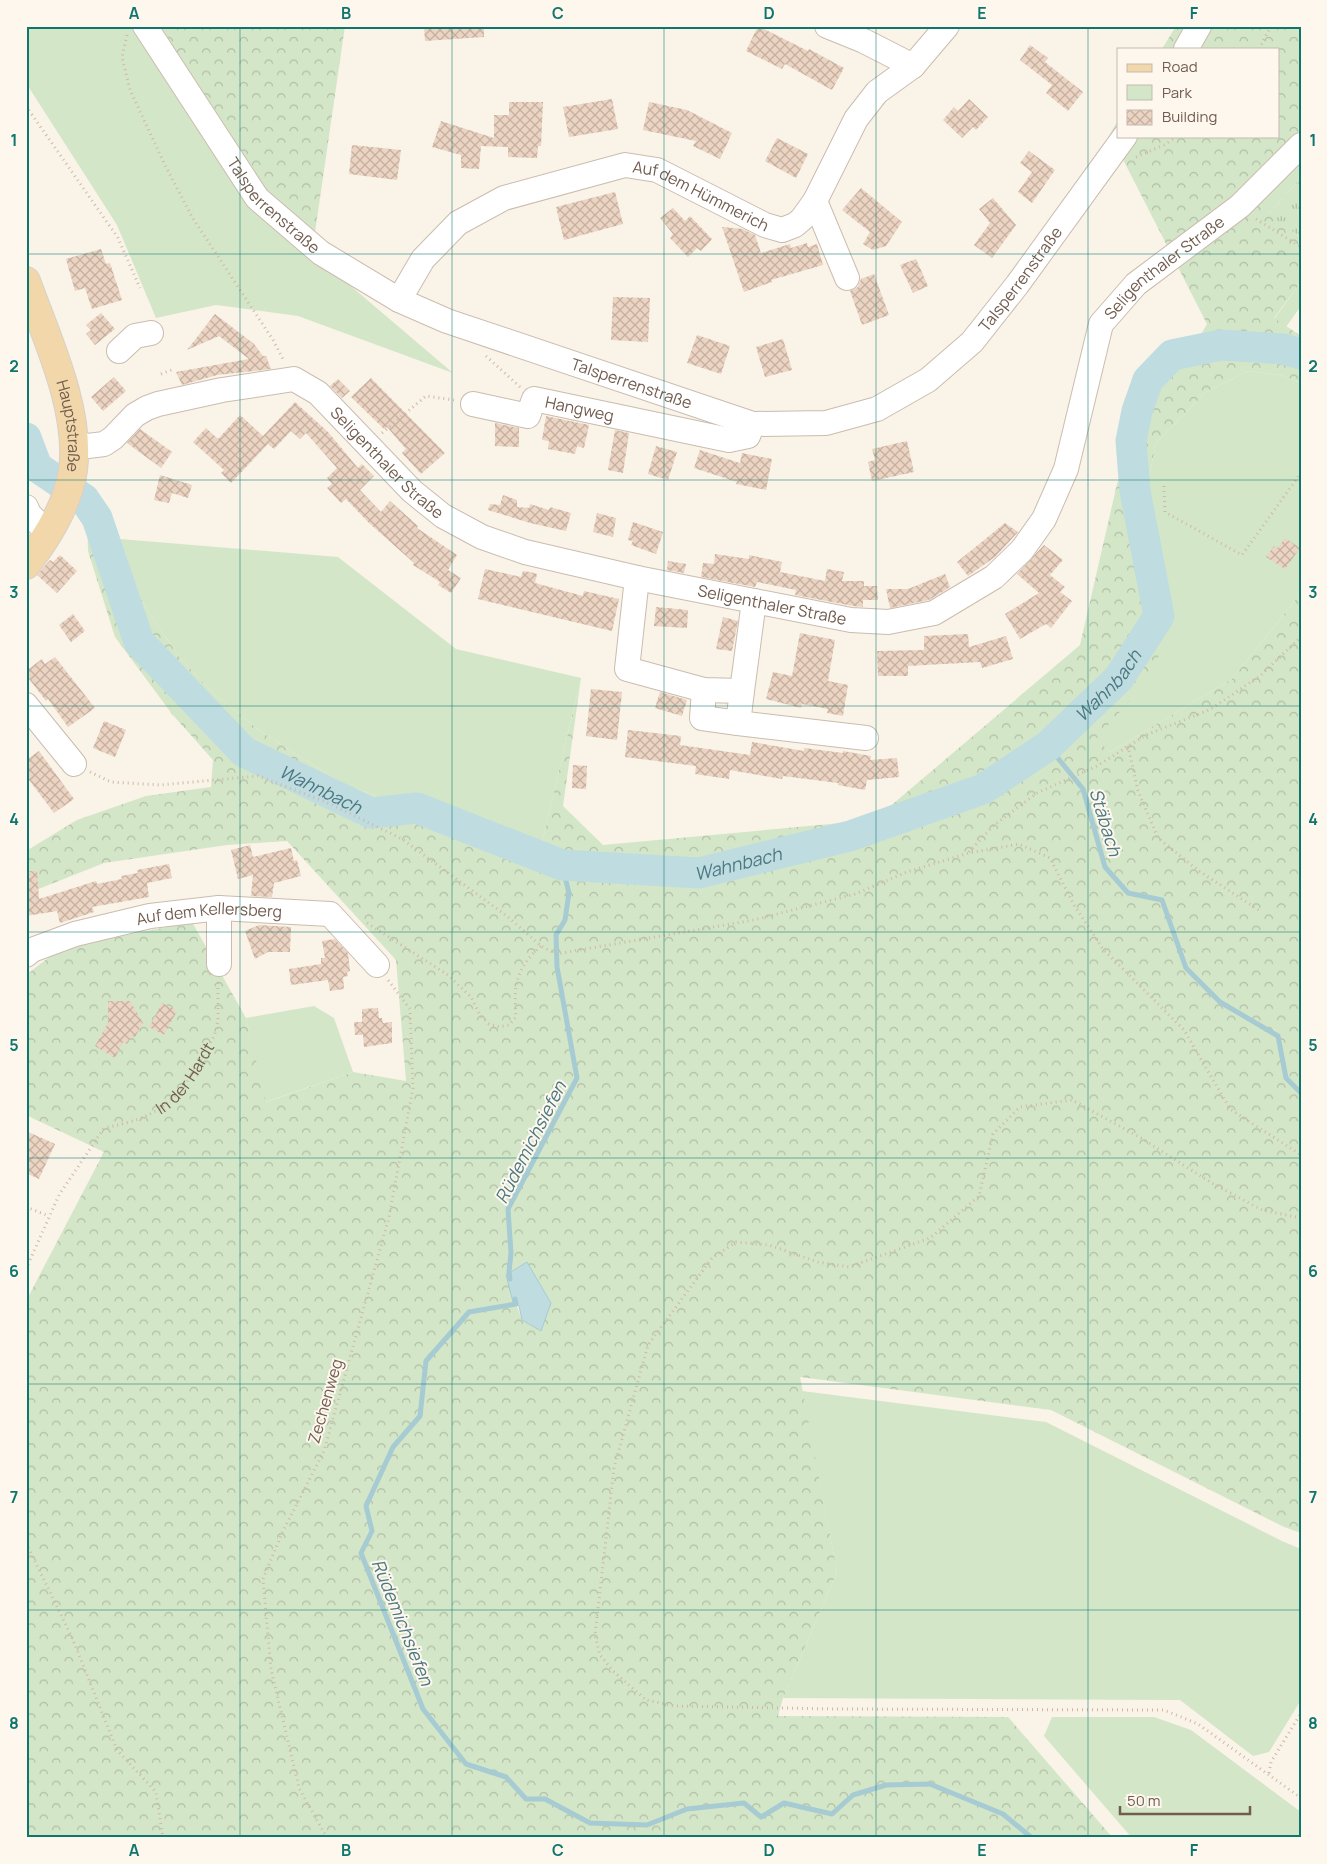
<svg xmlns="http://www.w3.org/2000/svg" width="1327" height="1864" font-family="Manrope,sans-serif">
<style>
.green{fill:#d4e6c8}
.forest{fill:url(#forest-crowns);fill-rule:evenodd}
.park{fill:url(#park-tufts)}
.water{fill:#bfdce1;stroke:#a6cbd2}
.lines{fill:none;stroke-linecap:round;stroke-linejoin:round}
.stream{stroke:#a6cbd2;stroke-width:5}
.river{stroke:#bfdce1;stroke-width:31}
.building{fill:url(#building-cross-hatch)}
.minor-casing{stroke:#cbbcaf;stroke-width:26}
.major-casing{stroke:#d7d1ce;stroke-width:30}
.path{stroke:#d1b8a6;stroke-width:3;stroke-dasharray:1 4;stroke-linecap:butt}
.minor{stroke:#fff;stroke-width:24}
.major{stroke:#f1d7a9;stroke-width:28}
.grid{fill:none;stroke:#0f766e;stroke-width:1;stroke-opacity:0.55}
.labels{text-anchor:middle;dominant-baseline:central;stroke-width:4;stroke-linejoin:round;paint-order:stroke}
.street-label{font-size:16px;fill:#715c4f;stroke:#fdf7ee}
.water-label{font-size:18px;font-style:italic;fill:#4c7882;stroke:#fdf7ee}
.neatline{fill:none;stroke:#0f766e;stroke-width:2}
.grid-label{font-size:16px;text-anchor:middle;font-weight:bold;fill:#0f766e}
</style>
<defs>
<pattern id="forest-crowns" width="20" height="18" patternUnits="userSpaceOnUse" patternTransform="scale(1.25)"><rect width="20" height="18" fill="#d4e6c8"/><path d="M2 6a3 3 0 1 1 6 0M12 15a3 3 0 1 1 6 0" fill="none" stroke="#b0bea5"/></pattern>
<pattern id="park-tufts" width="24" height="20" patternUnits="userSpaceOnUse" patternTransform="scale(1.25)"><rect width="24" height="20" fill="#d4e6c8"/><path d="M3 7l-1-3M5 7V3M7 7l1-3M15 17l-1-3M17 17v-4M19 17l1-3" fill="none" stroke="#b0bea5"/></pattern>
<pattern id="building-cross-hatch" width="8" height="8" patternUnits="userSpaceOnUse" patternTransform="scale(1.25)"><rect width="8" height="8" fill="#ecd4c3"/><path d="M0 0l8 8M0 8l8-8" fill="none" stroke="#c4afa1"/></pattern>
</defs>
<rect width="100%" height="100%" fill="#faf3e8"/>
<path class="green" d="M26,26H134L312,253L453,373L298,316L216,305L156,318L117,225L26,83Z
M1301,150V178L1268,214L1252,203Z
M1301,282V306L1286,327L1274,319Z
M1248,371L1280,375L1301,383V593L1232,679L1110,752L1095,739L1131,699L1156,551L1147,487L1156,443L1206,392Z
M108,538L338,557L456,649L581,678L537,864L461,825L345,785L263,733L215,695L180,658L148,611Z
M314,1006L334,1018L353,1072L265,1102L246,1018Z
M802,1391L1046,1422L1282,1541L1301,1549V1700L1269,1752L1253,1756L1180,1700L783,1698L837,1572Z
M1052,1717H1154L1191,1730L1301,1812V1838H1132L1044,1736Z"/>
<path class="forest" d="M134,26H345L312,253Z
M1176,26H1301V150L1253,202L1301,237V282L1274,318L1301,336V383L1280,375L1248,371L1206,392L1156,443L1147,487L1168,622L1157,662L1131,699L1096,739L1110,752L1232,679L1301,593V1533L1284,1527L1051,1410L800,1377L837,1572L783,1698L778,1716L1008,1717L1113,1838H26V1301L104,1152L26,1115V975L61,948L192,922L246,1018L266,1102L353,1072L406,1081L396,960L287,841L227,845L104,863L26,894V851L77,820L146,796L211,787L213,760L172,714L115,637L88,551L87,513L108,538L148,611L180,658L215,695L263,733L345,785L461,825L537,864L581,678L563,806L603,845L874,820L1080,645L1117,484L1153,395L1190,353L1207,324L1110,134L1118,120V136H1278V49H1162ZM512,1272L541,1331L522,1320L506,1275Z"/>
<path class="park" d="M1301,178V237L1268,214Z"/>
<path class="water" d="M527,1262L551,1303L541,1331L522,1320L519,1306L513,1302L506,1275Z"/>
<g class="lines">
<path class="stream" d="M1048,746L1083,789L1105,867L1128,893L1162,900L1186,968L1220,1002L1278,1036L1286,1078L1301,1093
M510,1279L509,1272L511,1253L508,1209L577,1078L557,967L556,935L565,920L569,893L562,865
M515,1299L516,1304L469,1312L426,1361L420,1416L393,1447L366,1506L372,1531L361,1553L423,1709L466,1764L506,1777L526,1799H545L590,1823L647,1825L687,1809L744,1803L761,1817L784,1803L832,1814L853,1795L886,1785L930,1784L1003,1814L1032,1838"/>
<path class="river" id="s1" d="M26,438L37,467L84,499L97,518L139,642L244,752L371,813L417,808L562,865L699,873L850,836L983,789L1048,746L1119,678L1159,616L1135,491L1131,441L1137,411L1148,380L1172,355L1221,345L1283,349L1301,354"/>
</g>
<path class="building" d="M424,26H484V37L425,41Z
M758,26L808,51L809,49L844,68L832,90L785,64L782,69L746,51Z
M1030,45L1048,58L1045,62L1083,92L1068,111L1046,93L1052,85L1020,60Z
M612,99L618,129L569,137L563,107Z
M969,99L988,117L976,130L973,127L962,138L943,120L954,107L958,111Z
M509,102H543L541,146H538L537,158L508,157V147L481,146L479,169L461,168V155L432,147L441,121L494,138V115H509Z
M649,102L687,110L732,133L720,159L693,146L696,141L643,130Z
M777,138L808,154L796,178L765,161Z
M352,145L401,150L397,180L349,174Z
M1029,151L1055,170L1032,203L1018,192L1032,172L1020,163Z
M861,188L902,222L886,246L873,250L863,244L870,232L842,210Z
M615,192L623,224L564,240L556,207Z
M993,198L1016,225L992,258L974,245L990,223L979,209Z
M673,208L685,221L690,216L712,239L701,251L697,248L688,257L670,238L673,234L660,218Z
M722,227L743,229L755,235L761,253L790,244L791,248L807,243L808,247L817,244L823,265L771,280L772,282L744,292Z
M101,249L106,264L110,263L122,300L92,309L85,288L75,291L66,259Z
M916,259L928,286L913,293L900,265Z
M874,274L889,315L862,325L850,291L858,287L861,279Z
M613,297L650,298L648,342L611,340Z
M101,313L115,329L95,345L86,334L91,330L86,325Z
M215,314L254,344L263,356H266L271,369L217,375L182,385L176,372L249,359L219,336L187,350Z
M697,335L730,346L721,374L687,363Z
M783,339L792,370L765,377L756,347Z
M114,377L126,391L103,411L91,397Z
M371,378L445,453L421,474L402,453L406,449L387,427L384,429L351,397Z
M338,379L350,391L342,398L330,386Z
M295,402L328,432L358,468L362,464L374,476L360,490L381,512L390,501L418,526L417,528L457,555L448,570L461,578L451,593L438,585L440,582L413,565L414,563L369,523L346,499L341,503L327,488L332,484L327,478L337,468L306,433L300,439L291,431L274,449L268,444L231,483L221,473L224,470L193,442L206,428L218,439L240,415L263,436Z
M546,416L589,425L584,448L577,446L575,454L548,449L549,441L542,440Z
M495,423L519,428V447L495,446Z
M140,429L172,452L161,468L127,443Z
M615,430L629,433L623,473L608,470Z
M907,441L914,472L872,481L868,462L875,460L872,449Z
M656,446L677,452L668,480L648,474Z
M700,450L740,463L742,453L772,459L766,490L736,484L737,482L694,468Z
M160,475L192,485L188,498L172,493L169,503L154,500Z
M503,495L517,500V507L529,508L530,504L549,510L550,507L571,513L566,531L530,523L488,510L490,504L500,505Z
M597,513L616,518L613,537L593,532Z
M633,522L663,532L656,554L631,545L633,541L628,540Z
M1005,523L1018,532L995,557L968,576L957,562Z
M1285,538L1300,548L1285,569L1266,557L1274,546L1278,548Z
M1044,545L1063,560L1050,575L1065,587L1060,592L1072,601L1051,628L1046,624L1020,639L1005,614L1039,593L1017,574Z
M715,554L749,559V555L782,562L780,572L825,581L827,569L844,572L842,581H864V586H877L878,600H863V607L853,606L795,595L796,590L757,582L755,587L701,577L703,563L714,564Z
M60,555L77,571L57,593L37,575L50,560L53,562Z
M668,561L686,564L684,573L667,570Z
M485,569L521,577L523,571L530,572L537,574L535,583L583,596L584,591L619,599L612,631L478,599Z
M945,574L950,587L944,591L929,600L890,608L886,589H908Z
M656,607L688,610L687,628L654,626Z
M73,614L85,631L71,642L59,625Z
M723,617L738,621L732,651L716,649Z
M800,633L835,640L828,681L848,685L843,716L827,713L828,709L802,704L801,708L766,699L773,672L792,676Z
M968,634L969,647L1006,636L1013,659L982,668L980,662L908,666V676H878L877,651L924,650V636Z
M55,657L95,708L68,727L48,699L46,701L26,675V671L42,659L45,664Z
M591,689L622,692L617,740L586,736Z
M660,692L687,700L682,716L655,708Z
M104,721L126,730L115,757L93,748Z
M628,730L681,736L680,745L750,755L752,742L804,751V748L843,753V751L871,756L870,760L897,758L899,777L867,780L865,790L838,785V783L783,776L782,779L730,770L729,779L695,774L696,766L625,757Z
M39,751L74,799L54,813L26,776V760Z
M573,765L587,766L586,789L572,788Z
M250,845L253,857L291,848L294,861L297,860L301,876L274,883L272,897L251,896L253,875L238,879L231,850Z
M169,864L172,878L147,883L149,897L92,907L94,912L60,923L57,911L26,916V871H37L39,899L96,881L97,884L122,879L121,876L138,873L137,870Z
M259,925L291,927L290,952H268L255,959L245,931Z
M335,939L348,953L350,971L347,972L348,976L343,977L344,989L330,991L328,980L291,985L289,969L321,964V958H325L322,941Z
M108,1001H130L143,1023L135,1037L132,1036L127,1044L123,1042L115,1058L95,1046L108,1023Z
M162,1003L177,1011L164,1035L149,1027Z
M378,1008L379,1018H382L383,1023L392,1022V1043L364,1047L363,1035H355L354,1022H362V1009Z
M26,1131L55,1144L39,1179L26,1173Z"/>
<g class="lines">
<defs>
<g id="minor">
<path id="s3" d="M145,26L257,198L321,253L399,300L447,321L753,424L826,423L877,409L928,380L972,342L1017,285L1125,136"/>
<path d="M827,26L864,41L913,66"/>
<path d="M1186,49L1199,26"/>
<path d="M815,201L847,278"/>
<path id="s4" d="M399,300L423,259L458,223L504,198L625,165L657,170L765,225L782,230L795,225L802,219L815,201L856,119L877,92L913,66L947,26"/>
<path d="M119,351L135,336L151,333"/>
<path id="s5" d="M473,404L528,416L534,399L729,440L748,436L753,424"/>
<path id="s6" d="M73,443L88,446L104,444L113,438L135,415L147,408L158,404L222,390L294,379L318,393L412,491L443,516L482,537L525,552L637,578L851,620L888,622L934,613L994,577L1022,550L1044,519L1066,469L1101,324L1136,284L1240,206L1301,145"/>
<path d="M26,507L29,514L49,534"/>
<path d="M637,578L627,669L704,690L742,691L754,601"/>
<path d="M704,690L702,718L738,723"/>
<path d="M742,691L738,723L866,738"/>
<path d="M26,705L74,764"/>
<path d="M219,908V964"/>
<path id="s7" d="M26,955L32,950L75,934L150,916L219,908L330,914L377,965"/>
</g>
<g id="major">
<path id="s8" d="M26,281C46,337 81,409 73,470C68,505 47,538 26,565"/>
</g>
</defs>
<use href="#minor" class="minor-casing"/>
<use href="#major" class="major-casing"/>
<g class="path">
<path d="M127,35L122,57L130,90L164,163L192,217L273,340L284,361"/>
<path d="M1259,49L1271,26"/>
<path d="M26,106L118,238L140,288"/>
<path d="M1136,157L1164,145L1178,136"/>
<path d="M1256,219L1301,247"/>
<path d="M486,356L520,387"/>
<path d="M161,374L174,369"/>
<path d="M382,433L426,396L454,400"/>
<path d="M1164,486L1165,512L1242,555L1301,473"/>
<path d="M1128,746L1138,791L1158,838L1199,871L1260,911"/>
<path d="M90,772L111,782L160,785L258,776L326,802L402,839L508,917L541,946L556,954L754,920L855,894L907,872L969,853L1019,844L1050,858L1074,905L1103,949L1184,1030L1230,1109L1301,1155"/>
<path d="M969,852L993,826L1037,793L1097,766L1146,735L1209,710L1260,676L1301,637"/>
<path d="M367,923L448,975L471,997L480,1015L489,1024L499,1027L509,1025L516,1017C513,985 517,967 541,946"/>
<path d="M26,1207L49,1216"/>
<path d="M1301,1218L1262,1210L1210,1182L1141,1138L1072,1100L1020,1107L993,1134L979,1196L930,1238L849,1267L818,1262L769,1245L736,1242L712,1258L648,1345L614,1468L595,1635L600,1655L613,1671L646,1700L675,1706L836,1709L1164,1710L1198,1724L1301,1798"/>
<path id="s2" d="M26,1269L59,1195L104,1128C156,1118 176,1104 202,1057C206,1049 214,1039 216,1030C220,1015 217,998 218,983"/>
<path d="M26,1543L73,1640L117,1750L156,1792L163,1838"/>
<path d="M1269,1773L1271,1762L1301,1713"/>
<path d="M327,1838L299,1788L271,1669L263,1579L282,1533L324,1451L389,1217L413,1088L410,1009L388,980"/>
</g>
<use href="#minor" class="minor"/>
<use href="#major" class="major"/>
</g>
<path class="grid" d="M240,26V1838M452,26V1838M664,26V1838M876,26V1838M1088,26V1838M26,254H1301M26,480H1301M26,706H1301M26,932H1301M26,1158H1301M26,1384H1301M26,1610H1301"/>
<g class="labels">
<g class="street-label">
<text stroke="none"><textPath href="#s4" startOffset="358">Auf dem Hümmerich</textPath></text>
<text stroke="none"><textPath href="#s3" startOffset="222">Talsperrenstraße</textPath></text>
<text stroke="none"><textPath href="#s6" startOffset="1384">Seligenthaler Straße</textPath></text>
<text stroke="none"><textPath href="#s3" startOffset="1078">Talsperrenstraße</textPath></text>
<text stroke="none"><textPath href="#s3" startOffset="628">Talsperrenstraße</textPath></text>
<text stroke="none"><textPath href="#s5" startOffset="121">Hangweg</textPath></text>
<text stroke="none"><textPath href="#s8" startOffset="152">Hauptstraße</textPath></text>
<text stroke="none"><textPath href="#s6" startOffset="364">Seligenthaler Straße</textPath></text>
<text stroke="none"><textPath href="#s6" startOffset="784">Seligenthaler Straße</textPath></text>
<text stroke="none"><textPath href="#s7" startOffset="190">Auf dem Kellersberg</textPath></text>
<text stroke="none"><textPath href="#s2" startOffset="261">In der Hardt</textPath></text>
<text transform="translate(325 1401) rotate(-74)">Zechenweg</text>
</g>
<g class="water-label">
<text stroke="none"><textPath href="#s1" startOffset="1334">Wahnbach</textPath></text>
<text stroke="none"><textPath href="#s1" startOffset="479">Wahnbach</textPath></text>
<text transform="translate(1106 822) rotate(73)">Stäbach</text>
<text stroke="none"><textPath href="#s1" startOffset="914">Wahnbach</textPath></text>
<text transform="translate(530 1142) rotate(-63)">Rüdemichsiefen</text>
<text transform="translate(403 1622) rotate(68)">Rüdemichsiefen</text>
</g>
</g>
<rect width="1327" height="1864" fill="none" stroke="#fdf7ee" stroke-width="55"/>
<rect x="1117" y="48" width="162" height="90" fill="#fdf7ee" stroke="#c5b9ae"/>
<rect x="1127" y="64" width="25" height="8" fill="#f1d7a9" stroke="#c5b9ae"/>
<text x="1162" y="72" font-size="15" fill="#715c4f">Road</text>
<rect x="1127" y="85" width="25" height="15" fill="#d4e6c8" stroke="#c5b9ae"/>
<text x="1162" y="98" font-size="15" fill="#715c4f">Park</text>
<rect x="1127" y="110" width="25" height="15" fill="url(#building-cross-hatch)" stroke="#c5b9ae"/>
<text x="1162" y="122" font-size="15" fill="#715c4f">Building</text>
<path d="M1120 1806v8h130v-8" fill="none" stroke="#715c4f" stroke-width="2.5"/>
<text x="1127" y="1806" font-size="15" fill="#715c4f" stroke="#fdf7ee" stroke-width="4" paint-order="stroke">50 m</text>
<rect x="28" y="28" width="1272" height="1808" class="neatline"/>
<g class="grid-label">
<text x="134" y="19">A</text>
<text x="346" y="19">B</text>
<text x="558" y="19">C</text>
<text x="769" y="19">D</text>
<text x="982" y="19">E</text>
<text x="1194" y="19">F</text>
<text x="14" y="146">1</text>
<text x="1313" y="146">1</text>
<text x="14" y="372">2</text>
<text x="1313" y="372">2</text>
<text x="14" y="598">3</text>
<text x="1313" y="598">3</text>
<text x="14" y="825">4</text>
<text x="1313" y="825">4</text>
<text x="14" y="1051">5</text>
<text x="1313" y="1051">5</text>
<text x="14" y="1277">6</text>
<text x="1313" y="1277">6</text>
<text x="14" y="1503">7</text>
<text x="1313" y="1503">7</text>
<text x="14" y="1729">8</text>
<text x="1313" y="1729">8</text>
<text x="134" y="1856">A</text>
<text x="346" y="1856">B</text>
<text x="558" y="1856">C</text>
<text x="769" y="1856">D</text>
<text x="982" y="1856">E</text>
<text x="1194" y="1856">F</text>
</g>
</svg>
